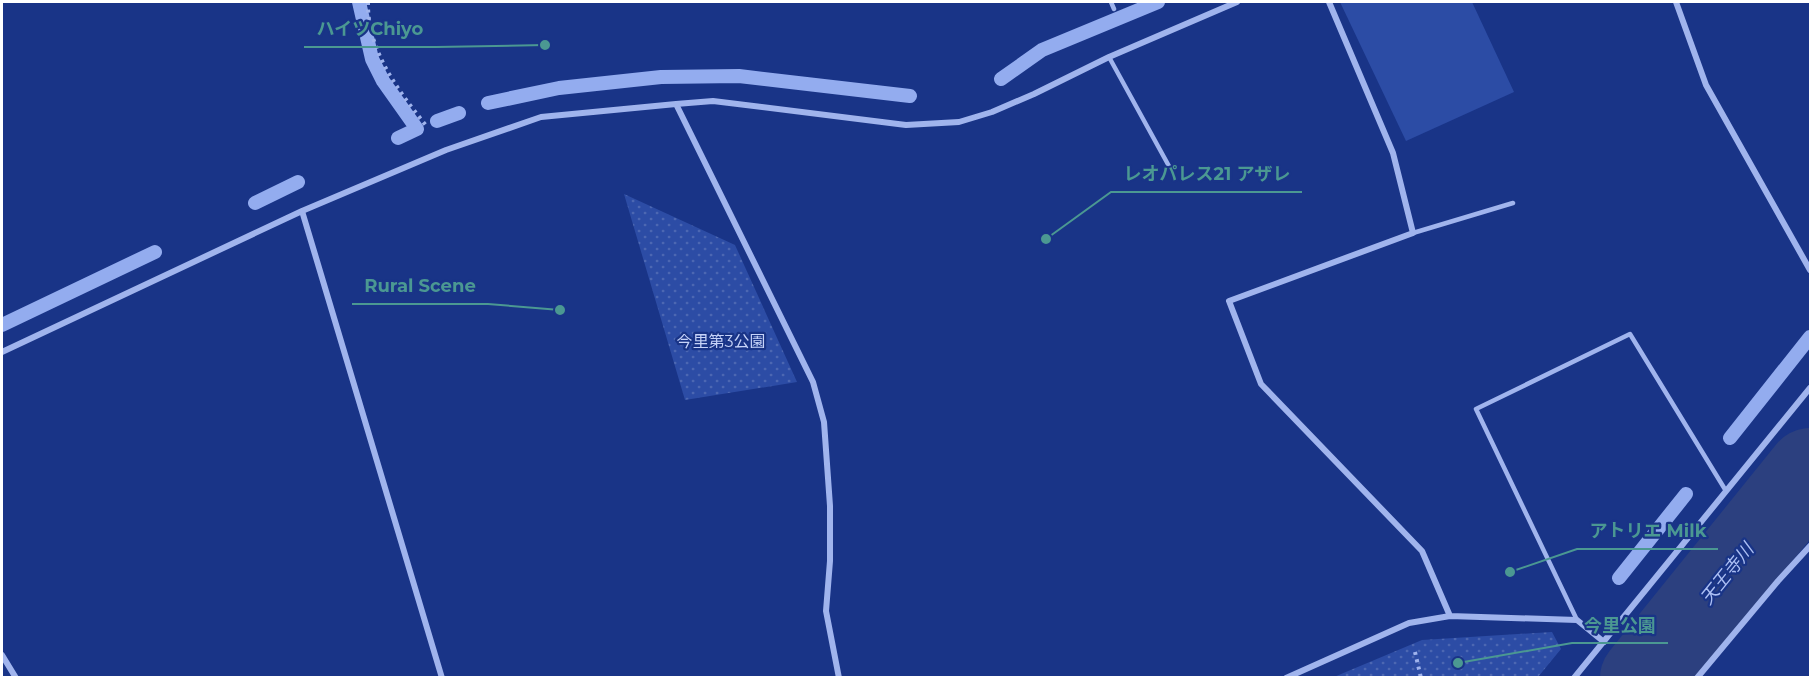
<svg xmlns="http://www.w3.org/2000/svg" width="1812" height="679" font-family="Montserrat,'Noto Sans JP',sans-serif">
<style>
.green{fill:#2c4ca5}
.park{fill:url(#park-dots)}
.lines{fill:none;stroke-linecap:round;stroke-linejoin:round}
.stream{stroke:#93acef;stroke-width:14}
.river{stroke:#2c407f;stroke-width:86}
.path{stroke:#a0b4ed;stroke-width:4;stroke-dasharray:3 4.5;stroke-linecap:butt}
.service{stroke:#a0b4ed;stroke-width:4.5}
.minor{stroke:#a0b4ed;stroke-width:6}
.labels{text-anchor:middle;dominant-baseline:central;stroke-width:4.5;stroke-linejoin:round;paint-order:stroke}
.park-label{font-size:16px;fill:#c6d3f9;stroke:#193487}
.water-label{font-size:18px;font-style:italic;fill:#acbff4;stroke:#193487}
.leader{fill:none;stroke:#4b9892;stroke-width:2}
.callout-dot{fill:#4b9892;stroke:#193487;stroke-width:2}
.callout-label{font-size:18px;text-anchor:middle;font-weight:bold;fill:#4b9892;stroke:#193487;stroke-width:4.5;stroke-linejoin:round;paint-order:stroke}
</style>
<defs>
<pattern id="park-dots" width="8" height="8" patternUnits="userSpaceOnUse" patternTransform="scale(1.5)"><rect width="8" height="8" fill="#2c4ca5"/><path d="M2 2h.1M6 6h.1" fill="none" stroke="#4c67b2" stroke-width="1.8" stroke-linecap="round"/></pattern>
</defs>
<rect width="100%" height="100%" fill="#193487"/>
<path class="green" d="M1340,2H1472L1514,92L1406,141Z"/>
<path class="park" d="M624,194L735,245L797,382L685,400Z
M1552,632L1561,649L1538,677H1334L1422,640Z"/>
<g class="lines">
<path class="stream" d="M359,2L372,59L383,81L417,129L398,138
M1001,79L1042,50L1158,2
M488,103L559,88L661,77L739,76L910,96
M437,121L459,113
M255,203L298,182
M2,325L155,252
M1730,438L1810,337
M1619,578L1686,494"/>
<path class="river" d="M1643,678L1810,471"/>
<path class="path" d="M368,2C367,51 399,92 428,128
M1415,652L1421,678"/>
<path class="service" d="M1111,2L1114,9
M1109,57L1170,168
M1413,233L1513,203
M1577,620L1476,409L1630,334L1726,491"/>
<path class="minor" d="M1329,2L1393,153L1413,233L1229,301L1261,384L1422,551L1450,616
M1676,2L1706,85L1810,270
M676,104L713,101L906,125L959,122L992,112L1034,94L1109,57L1237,2
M302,211L442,678
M2,352L302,211L446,150L541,117L676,104L813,382L824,422L830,506V561L826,611L839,678
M2,655L16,678
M1286,678L1409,623L1450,616L1577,620L1604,642
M1574,678L1810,388
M1697,678L1778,581L1810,546"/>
</g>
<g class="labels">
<g class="park-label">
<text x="721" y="341">今里第3公園</text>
</g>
<g class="water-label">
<text transform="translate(1727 574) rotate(-51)">天王寺川</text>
</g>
</g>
<path class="leader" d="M545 45L436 47H304M1046 239L1111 192H1302M560 310L488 304H352M1510 572L1577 549H1718M1458 663L1572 643H1668"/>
<g class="callout-dot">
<circle cx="545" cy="45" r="6"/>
<circle cx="1046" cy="239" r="6"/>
<circle cx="560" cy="310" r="6"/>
<circle cx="1510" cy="572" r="6"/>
<circle cx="1458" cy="663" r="6"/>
</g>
<g class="callout-label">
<text x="370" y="35">ハイツChiyo</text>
<text x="1207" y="180">レオパレス21 アザレ</text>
<text x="420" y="292">Rural Scene</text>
<text x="1648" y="537">アトリエ Milk</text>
<text x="1620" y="632">今里公園</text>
</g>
<rect width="1812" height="679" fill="none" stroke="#ffffff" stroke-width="6"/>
</svg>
